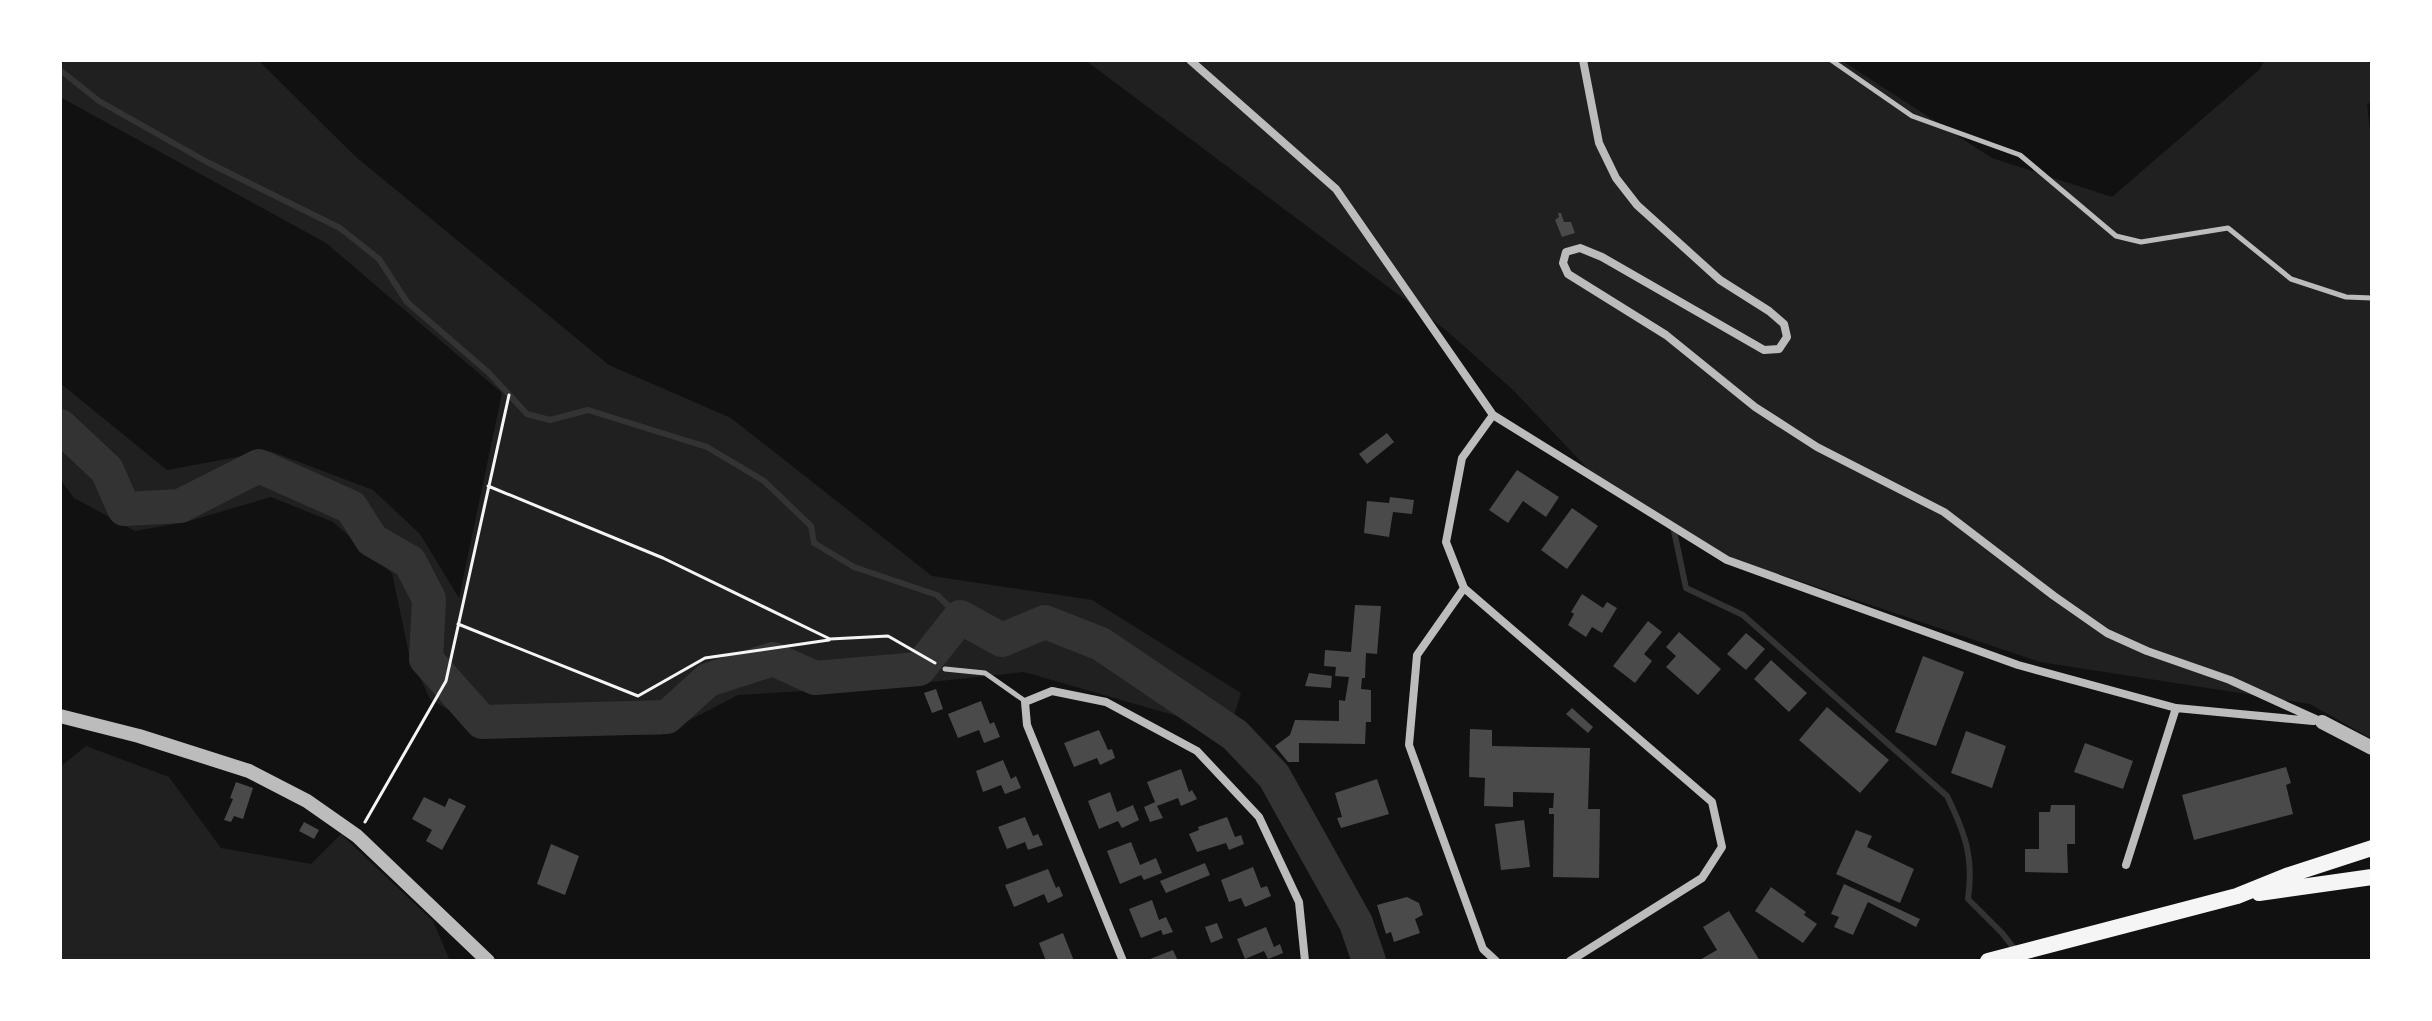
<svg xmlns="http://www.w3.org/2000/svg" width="2432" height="1021" font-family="Helvetica,sans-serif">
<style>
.green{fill:#202020}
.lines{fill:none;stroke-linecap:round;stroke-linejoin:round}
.stream{stroke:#333;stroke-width:6}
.river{stroke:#333;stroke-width:34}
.building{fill:#4a4a4a}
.path{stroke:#f5f5f5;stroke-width:3}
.service{stroke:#bcbcbc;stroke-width:5}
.minor{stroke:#bcbcbc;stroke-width:8}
.tertiary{stroke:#bcbcbc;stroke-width:14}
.primary{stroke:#f5f5f5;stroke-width:16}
</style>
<rect width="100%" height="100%" fill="#111"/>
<path class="green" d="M60,60H258L356,157L609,365L731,418L932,576L1092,600L1241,693L1229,731L1024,672L903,685L738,695L661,735L488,733L430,699L409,654L392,573L333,522L271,497L186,522L135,531L74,498L60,479V383L167,470L270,451L373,490L420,534L459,598L502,393L326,243L60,97Z
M1085,60H1841L1992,158L2112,197L2259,70L2265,60H2372V100L2367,105L2372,145V739L2310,704L2040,662L1725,556L1603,485L1513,390L1447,331Z
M86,746L169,777L221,848L311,864L341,834L433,921L450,961H60V767Z"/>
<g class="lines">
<path class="stream" d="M60,70L99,101L207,162L340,228L379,259L407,302L489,373L527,414L550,420L588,410L707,447L764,481L811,526L814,543L854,567L937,595L960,617
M1674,531L1686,588L1743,615L1947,796C1965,833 1974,857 1968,899L2002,933L2024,961"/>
<path class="river" d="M60,426L107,470L124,509L180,506L259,466L351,507L372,540L410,562L429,599L426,659L482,722L667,717L708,680L773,659L815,678L919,669L960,617L1002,640L1045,622L1101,644L1235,735L1274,776L1356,923L1369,961"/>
</g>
<path class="building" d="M1558,213H1561L1564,222H1571L1575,233L1562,237L1555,220L1559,217Z
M1387,433L1394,442L1367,464L1359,454Z
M1517,470L1559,497L1546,517L1523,501L1508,523L1489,510Z
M1390,497L1414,500L1412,514L1393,512L1389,537L1364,533L1367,501L1389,503Z
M1572,508L1598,526L1567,569L1541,550Z
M1582,594L1603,608L1607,602L1617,608L1602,633L1592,627L1586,637L1568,625L1574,614L1571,612Z
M1355,605L1381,606L1377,654L1366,653L1365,678H1362L1361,689L1371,690V722H1366L1365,744L1299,743V762H1288L1275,746L1290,735L1295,720L1339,721V700L1345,701L1349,677L1335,676L1336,667L1324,666L1325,650L1351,652Z
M1648,621L1662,632L1644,654L1652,661L1635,683L1613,666Z
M1679,632L1721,669L1698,695L1666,667L1676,656L1666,647Z
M1746,633L1765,649L1746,670L1727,654Z
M1923,656L1964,672L1936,746L1895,732Z
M1771,660L1807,693L1789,712L1754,679Z
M1309,673L1332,676L1331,688L1305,686Z
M936,689L943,709L932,713L924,693Z
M981,701L990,724L994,722L1000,737L984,743L979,730L958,738L948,714Z
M1827,707L1889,760L1860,793L1799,740Z
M1572,708L1593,727L1588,733L1566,714Z
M1470,729L1492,730V746L1590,748L1588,809H1600L1599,878L1553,877L1554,814H1549V808H1553L1554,793L1513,792V807L1484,806L1485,778L1469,777Z
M1099,730L1108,750L1112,749L1115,758L1100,765L1097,758L1074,767L1064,743Z
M1966,731L2006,746L1992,788L1951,773Z
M2085,743L2133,761L2123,789L2074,772Z
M1003,760L1011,779L1016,776L1021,788L1005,794L1001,785L983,792L976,771Z
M2286,767L2291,783L2286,785L2293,814L2194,840L2182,795Z
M1181,769L1189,792L1192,790L1197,799L1181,806L1178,798L1157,806L1163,818L1150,822L1144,807L1155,802L1147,782Z
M1377,779L1389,814L1341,828L1337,818L1342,817L1335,793Z
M236,782L253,788L243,819L234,816L231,822L224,820L233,799L230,798Z
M1110,792L1117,812L1133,805L1139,820L1122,828L1118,821L1099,829L1088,801Z
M424,797L445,807L449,798L466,806L442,850L426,841L432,830L412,819Z
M2051,805H2075V844H2067L2068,873L2025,872V849H2039V812H2050Z
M1025,817L1033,836L1038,834L1043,845L1028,850L1025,842L1007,849L998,827Z
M1227,817L1235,837L1241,835L1244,844L1229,850L1226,843L1197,852L1189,834L1199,830L1198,827Z
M1524,820L1530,867L1501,870L1495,824Z
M304,822L319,830L314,839L299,831Z
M1856,830L1872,836L1867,847L1914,869L1900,903L1836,874Z
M1131,842L1140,865L1156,858L1162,873L1144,880L1141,875L1120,884L1107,851Z
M551,844L579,856L565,895L537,884Z
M1205,863L1210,875L1166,893L1160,881Z
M1253,867L1261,888L1267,886L1271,896L1245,907L1241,898L1229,902L1221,880Z
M1048,869L1056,888L1059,886L1063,896L1048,903L1044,894L1014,907L1005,885Z
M1844,884L1920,919L1916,927L1868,902L1853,935L1834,927L1839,917L1831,914Z
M1771,887L1806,912L1804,915L1817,924L1803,943L1755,911Z
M1407,897L1419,903L1423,915L1415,919L1420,933L1394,942L1391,932L1386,934L1377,905Z
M1152,900L1159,920L1166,917L1173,932L1163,935L1161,930L1141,938L1129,909Z
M1729,911L1760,961H1698L1717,950L1703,927Z
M1217,923L1223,938L1211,943L1205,927Z
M1266,927L1274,947L1280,944L1283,953L1268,959L1264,951L1245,959L1237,939Z
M1063,933L1074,961H1046L1039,943Z
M1173,950L1178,961H1145Z"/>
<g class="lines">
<path class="path" d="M488,486L663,558L830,639L888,636L935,663
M458,624L638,696L705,658L829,640
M365,822L446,681L509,395"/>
<path class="service" d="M1831,60L1912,116L2020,155L2116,236L2141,242L2228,228L2291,279L2346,297L2372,298
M945,669L985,673L1025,701"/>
<path class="minor" d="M1190,60L1336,189L1493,415L1727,560L2018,665L2176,708L2313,721
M1583,60L1599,143L1616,178L1637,205L1720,280L1769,311L1784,324L1787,337L1779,349L1764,350L1602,257L1580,248L1566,252L1563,263L1568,274L1666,335L1755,407L1817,447L1944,512L2054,596L2107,633L2147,651L2230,680L2322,722
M1493,415L1462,458L1446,542L1464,588L1712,802L1722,847L1702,878L1570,961
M1464,588L1417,655L1409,745L1483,949L1496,961
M2126,865L2176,708
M1123,961L1027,725L1025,702L1052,691L1106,702L1197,751L1259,817L1299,902L1305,961"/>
<path class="tertiary" d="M60,716L139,736L249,771L307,801L357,836L488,961
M2322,722L2372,748"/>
<path class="primary" d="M2259,893L2372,877
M1988,961L2237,896L2289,875L2372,848"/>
</g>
<rect width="2432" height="1021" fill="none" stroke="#ffffff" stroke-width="124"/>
</svg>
